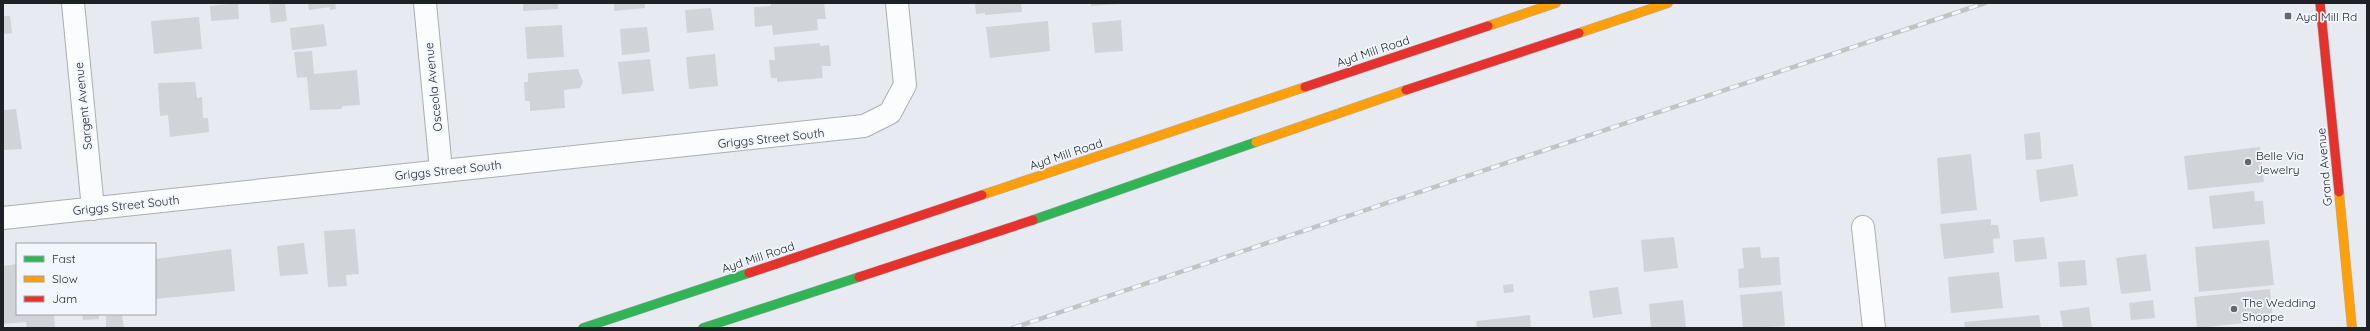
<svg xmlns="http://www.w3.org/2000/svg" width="2370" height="331" font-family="Quicksand,sans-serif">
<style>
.building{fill:#d0d3d8}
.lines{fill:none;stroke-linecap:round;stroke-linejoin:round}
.street-casing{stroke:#abaeb2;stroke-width:24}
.fast-casing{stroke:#abaeb2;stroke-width:10}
.slow-casing{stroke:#abaeb2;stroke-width:10}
.jam-casing{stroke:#abaeb2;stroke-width:10}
.street{stroke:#fbfcfd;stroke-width:22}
.fast{stroke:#30b455;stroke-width:9}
.slow{stroke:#ff9f0a;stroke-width:9}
.jam{stroke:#e5322d;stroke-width:9}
.rail-casing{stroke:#c2c3c5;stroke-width:4.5}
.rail{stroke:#f1f6ff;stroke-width:3;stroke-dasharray:9;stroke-linecap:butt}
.poi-dot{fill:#64676c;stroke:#f1f6ff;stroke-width:1.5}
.labels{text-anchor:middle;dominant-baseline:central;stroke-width:3.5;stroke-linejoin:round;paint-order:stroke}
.poi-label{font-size:12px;fill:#1e2125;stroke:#f1f6ff;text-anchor:start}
.street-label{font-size:12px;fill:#1e2125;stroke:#f1f6ff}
</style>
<rect width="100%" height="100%" fill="#e7eaf0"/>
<path class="building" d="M238,3L239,19L211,21L210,6Z
M269,3H285L287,21L271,23Z
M308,3H335L336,9L330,10V7L309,10Z
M523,3H558V9L523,11Z
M614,3H645V8L614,11Z
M771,3H824L826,19H817L818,30L773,35L772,25L755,27L754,7L771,6Z
M975,3H1021L1022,12L985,15V13L976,14Z
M1091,3H1117V4L1091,6Z
M711,8L714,30L687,33L685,10Z
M3,16H10L12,33L3,34Z
M199,17L202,49L154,54L151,21Z
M1121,20L1123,51L1095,53L1092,23Z
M1048,21L1050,51L990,58L986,27Z
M324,24L327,46L292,50L290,28Z
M562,25L564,57L527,59L525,27Z
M647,27L650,52L622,55L620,29Z
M820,43V46L829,45L831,66H822L823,78L777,82V78H771L769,60H775L774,47Z
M312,51L314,74L357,70L360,105L343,106L341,109L310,110L307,77L297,78L294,52Z
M715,54L718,86L689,89L686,57Z
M650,59L654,91L622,94L618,62Z
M578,69L583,82L580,88L564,90L565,108L530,111V101H525L524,82H528V73Z
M195,82L197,98L202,97L203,118H208L209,132L170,137L168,115L160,116L158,83Z
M16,109L22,149L3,150V110Z
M2040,132L2042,159L2026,160L2024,134Z
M2260,147L2264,182L2188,190L2184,156Z
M1971,154L1977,210L1941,214L1937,158Z
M2073,164L2078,196L2040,202L2036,170Z
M2254,191L2255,201H2263L2265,224L2213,229L2209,196Z
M1991,219V225H1998L2000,238L1993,239L1994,253L1944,259L1940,224Z
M355,229L359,274L346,275L347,286L328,287L324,231Z
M1674,237L1678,268L1644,272L1641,240Z
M2044,237L2047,259L2015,262L2013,240Z
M2269,240L2274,285L2199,292L2195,247Z
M304,243L308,274L280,276L277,246Z
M1760,247L1761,258L1779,257L1781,285L1739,288L1738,269L1744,268L1742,248Z
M231,249L235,291L155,299V259Z
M2146,254L2151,291L2121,294L2116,258Z
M2085,260L2087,285L2060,287L2058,262Z
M17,264V314H54L55,327L27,328L26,322L3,324V266Z
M1999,272L2003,308L1951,313L1948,277Z
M1513,284L1514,292L1504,293L1503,285Z
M1618,287L1622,314L1593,318L1589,291Z
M2270,289L2273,320L2197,328L2194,297Z
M1782,291L1785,326L1743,328L1740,295Z
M1683,300L1686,328H1651L1649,304Z
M2153,300L2155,318L2131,320L2129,303Z
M2089,307L2092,328H2063L2060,311Z
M82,314H99V319L83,320Z
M122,315L124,328H106V316Z
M1530,315L1531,328H1477L1476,321Z
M2039,315L2041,328H1965L1964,322Z"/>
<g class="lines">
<defs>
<path id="street" d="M73,3L93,209
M425,3L441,170
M3,218L864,126L890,113L905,85L897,3
M1863,227L1874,328"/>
<path id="fast" d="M1033,220L1256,142
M583,328L749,273
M703,328L859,277"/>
<path id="slow" d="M1488,26L1556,3
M1579,33L1668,3
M1256,142L1406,90
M2339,192L2352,328
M982,195L1305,87"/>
<path id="jam" d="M2320,3L2339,192
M1305,87L1488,26
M1406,90L1579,33
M749,273L982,195
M859,277L1033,220"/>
</defs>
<use href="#street" class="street-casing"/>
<use href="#fast" class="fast-casing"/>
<use href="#slow" class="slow-casing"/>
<use href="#jam" class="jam-casing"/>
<use href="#street" class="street"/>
<use href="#fast" class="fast"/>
<use href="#slow" class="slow"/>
<use href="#jam" class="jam"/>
<defs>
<path id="rail" d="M1013,328L1985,3"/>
</defs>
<use href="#rail" class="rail-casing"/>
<use href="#rail" class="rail"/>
</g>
<g class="poi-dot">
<rect x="2284" y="12" width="8" height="8" rx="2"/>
<circle cx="2248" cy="162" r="4"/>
<circle cx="2234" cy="309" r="4"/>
</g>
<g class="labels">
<g class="poi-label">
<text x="2296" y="16">Ayd Mill Rd</text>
<text x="2256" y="155">Belle Via<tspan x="2256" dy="14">Jewelry</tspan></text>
<text x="2242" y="302">The Wedding<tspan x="2242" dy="14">Shoppe</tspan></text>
</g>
<g class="street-label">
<text transform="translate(1373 51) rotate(-18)">Ayd Mill Road</text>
<text transform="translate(433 87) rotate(-96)">Osceola Avenue</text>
<text transform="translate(83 106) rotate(-96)">Sargent Avenue</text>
<text transform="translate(771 138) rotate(-6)">Griggs Street South</text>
<text transform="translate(1066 154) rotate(-18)">Ayd Mill Road</text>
<text transform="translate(2324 167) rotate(-95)">Grand Avenue</text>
<text transform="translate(448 170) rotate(-6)">Griggs Street South</text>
<text transform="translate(126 205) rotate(-6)">Griggs Street South</text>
<text transform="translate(758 257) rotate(-18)">Ayd Mill Road</text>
</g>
</g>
<rect width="2370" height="331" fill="none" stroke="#1e2125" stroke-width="8"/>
<rect x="16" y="243" width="140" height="72" fill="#f1f6ff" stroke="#9da1a8"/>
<rect x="24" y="256" width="20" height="6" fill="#30b455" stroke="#9da1a8"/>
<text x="52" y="263" font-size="12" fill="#1e2125">Fast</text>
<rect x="24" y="276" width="20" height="6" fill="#ff9f0a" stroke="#9da1a8"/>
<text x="52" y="283" font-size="12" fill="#1e2125">Slow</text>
<rect x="24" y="296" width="20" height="6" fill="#e5322d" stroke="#9da1a8"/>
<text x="52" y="303" font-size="12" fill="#1e2125">Jam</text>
</svg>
